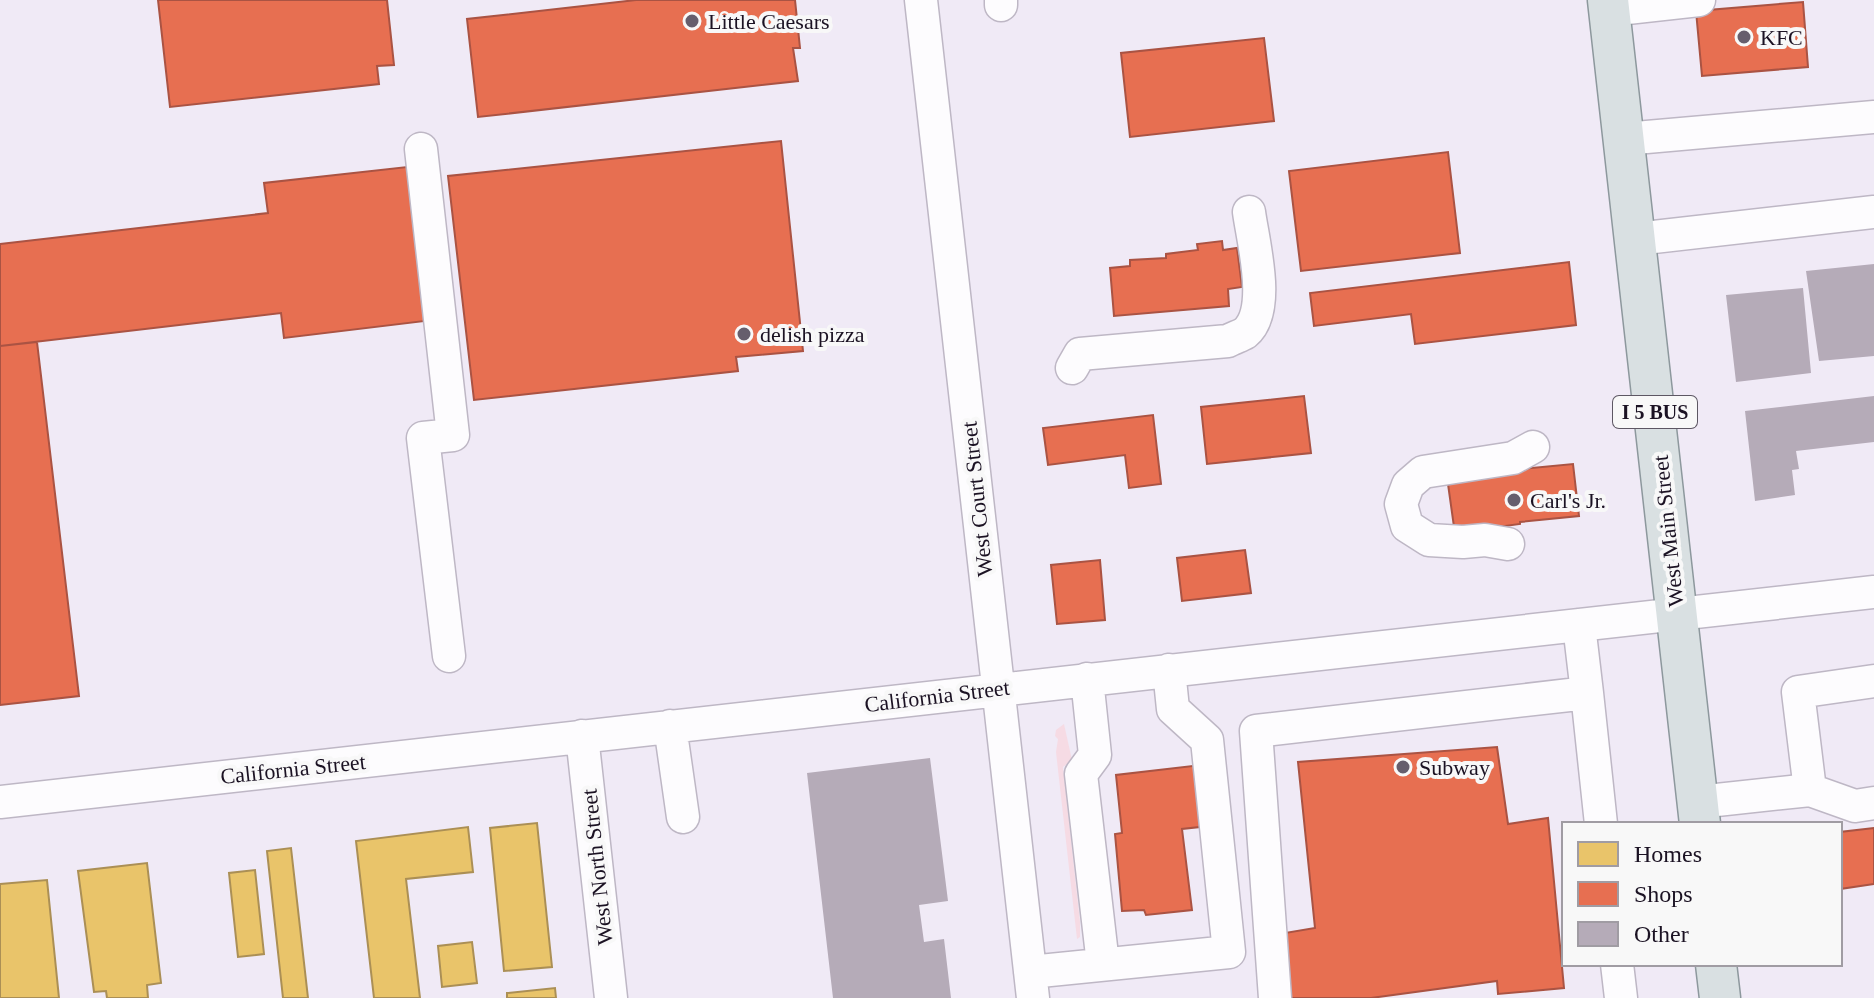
<svg xmlns="http://www.w3.org/2000/svg" width="1874" height="998" font-family="'Times New Roman',serif">
<style>
.green{fill:#f6dbe4}
.homes{fill:#e9c46a;stroke:#ab8f55;stroke-width:2}
.shops{fill:#e76f51;stroke:#aa5343;stroke-width:2}
.building{fill:#b5abb8}
.lines{fill:none;stroke-linecap:round;stroke-linejoin:round}
.minor-casing{stroke:#beb7c5;stroke-width:35}
.major-casing{stroke:#8d989d;stroke-width:43}
.minor{stroke:#fdfcfe;stroke-width:32}
.major{stroke:#d9e0e2;stroke-width:40}
.poi-dot{fill:#665e6d;stroke:#f8f8f8;stroke-width:3}
.labels{text-anchor:middle;dominant-baseline:central;stroke-width:8;stroke-linejoin:round;paint-order:stroke}
.shield{fill:#f8f8f8;stroke:#5d5763;stroke-width:2}
.shield-label{font-size:20px;font-weight:bold;fill:#1b1223}
.poi-label{font-size:22px;fill:#1b1223;stroke:#f8f8f8;text-anchor:start}
.street-label{font-size:22px;fill:#1b1223;stroke:#f8f8f8}
</style>
<rect width="100%" height="100%" fill="#f0eaf6"/>
<path class="green" d="M1064,724L1072,760L1063,767L1080,922V937L1077,939L1056,752L1058,739L1055,736L1056,730Z"/>
<path class="homes" d="M537,823L552,967L504,971L490,828Z
M468,827L473,872L406,879L420,998H374L356,841Z
M291,848L308,998H283L267,851Z
M147,863L161,983L147,985L148,998H107L106,991L94,992L78,871Z
M255,870L264,954L238,957L229,873Z
M47,880L59,998H0V884Z
M472,942L477,983L442,987L438,946Z
M555,988L556,998H507V993Z"/>
<path class="shops" d="M158,0H387L394,65L377,66L379,84L170,107Z
M636,0H795L800,48H793L798,81L478,117L467,19Z
M1803,2L1808,67L1702,76L1696,11Z
M1264,38L1274,121L1130,137L1121,53Z
M781,141L803,351L736,357L738,371L474,400L448,176Z
M1448,152L1460,253L1301,271L1289,171Z
M407,167L425,321L284,338L281,313L0,346V244L268,213L264,183Z
M1222,241L1223,250L1237,248L1242,287L1228,289L1229,306L1114,316L1110,268L1130,266V260L1166,258V254L1198,250L1197,244Z
M1569,262L1576,325L1415,344L1411,314L1314,326L1310,293Z
M37,342L79,696L0,705V346Z
M1304,396L1311,453L1207,464L1201,407Z
M1153,415L1161,484L1129,488L1125,455L1048,465L1043,428Z
M1573,464L1579,516L1520,522V524L1483,529L1455,534L1448,484L1482,479L1481,468L1522,469Z
M1245,550L1251,593L1182,601L1177,558Z
M1100,560L1105,620L1057,624L1051,565Z
M1497,747L1508,824L1548,818L1564,988L1498,994L1497,981L1371,998H1287L1279,934L1315,928L1298,762Z
M1201,765L1209,826L1182,829L1192,910L1146,915L1144,910L1122,911L1115,834L1122,833L1116,775Z
M1874,828V884L1840,889V832Z"/>
<path class="building" d="M1874,264V356L1819,361L1806,271Z
M1803,288L1811,373L1736,382L1726,295Z
M1874,396V442L1796,451L1799,469L1792,470L1795,495L1755,501L1745,411Z
M930,758L948,901L919,905L924,942L944,939L951,998H833L807,773Z"/>
<g class="lines">
<defs>
<path id="minor" d="M921,0L1033,998
M1001,0V5
M1609,10L1699,0
M1624,139L1874,117
M421,149L453,435L423,438L449,656
M1636,239L1874,212
M1072,368L1080,354L1228,341C1233,338 1240,336 1245,333C1272,311 1253,242 1249,212
M1508,544L1485,540L1463,542L1429,540L1407,526L1401,504L1408,485L1423,472L1513,458L1533,447
M1579,625L1587,693
M1087,679L1095,755L1081,774L1103,964
M670,726L683,817
M582,736L611,998
M1810,790L1798,692L1874,681
M0,802L1874,592
M1698,802L1810,790L1855,806L1874,803
M1617,964L1621,998
M1030,972L1229,952L1207,740L1173,709L1169,670
M1275,998L1256,731L1587,693L1601,824"/>
<path id="major" d="M1608,0L1700,824
M1716,964L1720,998"/>
</defs>
<use href="#minor" class="minor-casing"/>
<use href="#major" class="major-casing"/>
<use href="#minor" class="minor"/>
<use href="#major" class="major"/>
</g>
<g class="poi-dot">
<circle cx="692" cy="21" r="8"/>
<circle cx="1744" cy="37" r="8"/>
<circle cx="744" cy="334" r="8"/>
<circle cx="1514" cy="500" r="8"/>
<circle cx="1403" cy="767" r="8"/>
</g>
<g class="labels">
<rect class="shield" x="1613" y="396" width="84" height="32" rx="6"/>
<g class="shield-label">
<text x="1655" y="412">I 5 BUS</text>
</g>
<g class="poi-label">
<text x="708" y="21">Little Caesars</text>
<text x="1760" y="37">KFC</text>
<text x="760" y="334">delish pizza</text>
<text x="1530" y="500">Carl's Jr.</text>
<text x="1419" y="767">Subway</text>
</g>
<g class="street-label">
<text transform="translate(977 499) rotate(-96)">West Court Street</text>
<text transform="translate(1668 531) rotate(-96)">West Main Street</text>
<text transform="translate(937 696) rotate(-7)">California Street</text>
<text transform="translate(293 769) rotate(-6)">California Street</text>
<text transform="translate(597 867) rotate(-96)">West North Street</text>
</g>
</g>
<rect x="1562" y="822" width="280" height="144" fill="#f8f8f8" stroke="#a09ca3" stroke-width="2"/>
<rect x="1578" y="842" width="40" height="24" fill="#e9c46a" stroke="#a09ca3" stroke-width="2"/>
<text x="1634" y="862" font-size="24" fill="#1b1223">Homes</text>
<rect x="1578" y="882" width="40" height="24" fill="#e76f51" stroke="#a09ca3" stroke-width="2"/>
<text x="1634" y="902" font-size="24" fill="#1b1223">Shops</text>
<rect x="1578" y="922" width="40" height="24" fill="#b5abb8" stroke="#a09ca3" stroke-width="2"/>
<text x="1634" y="942" font-size="24" fill="#1b1223">Other</text>
</svg>
